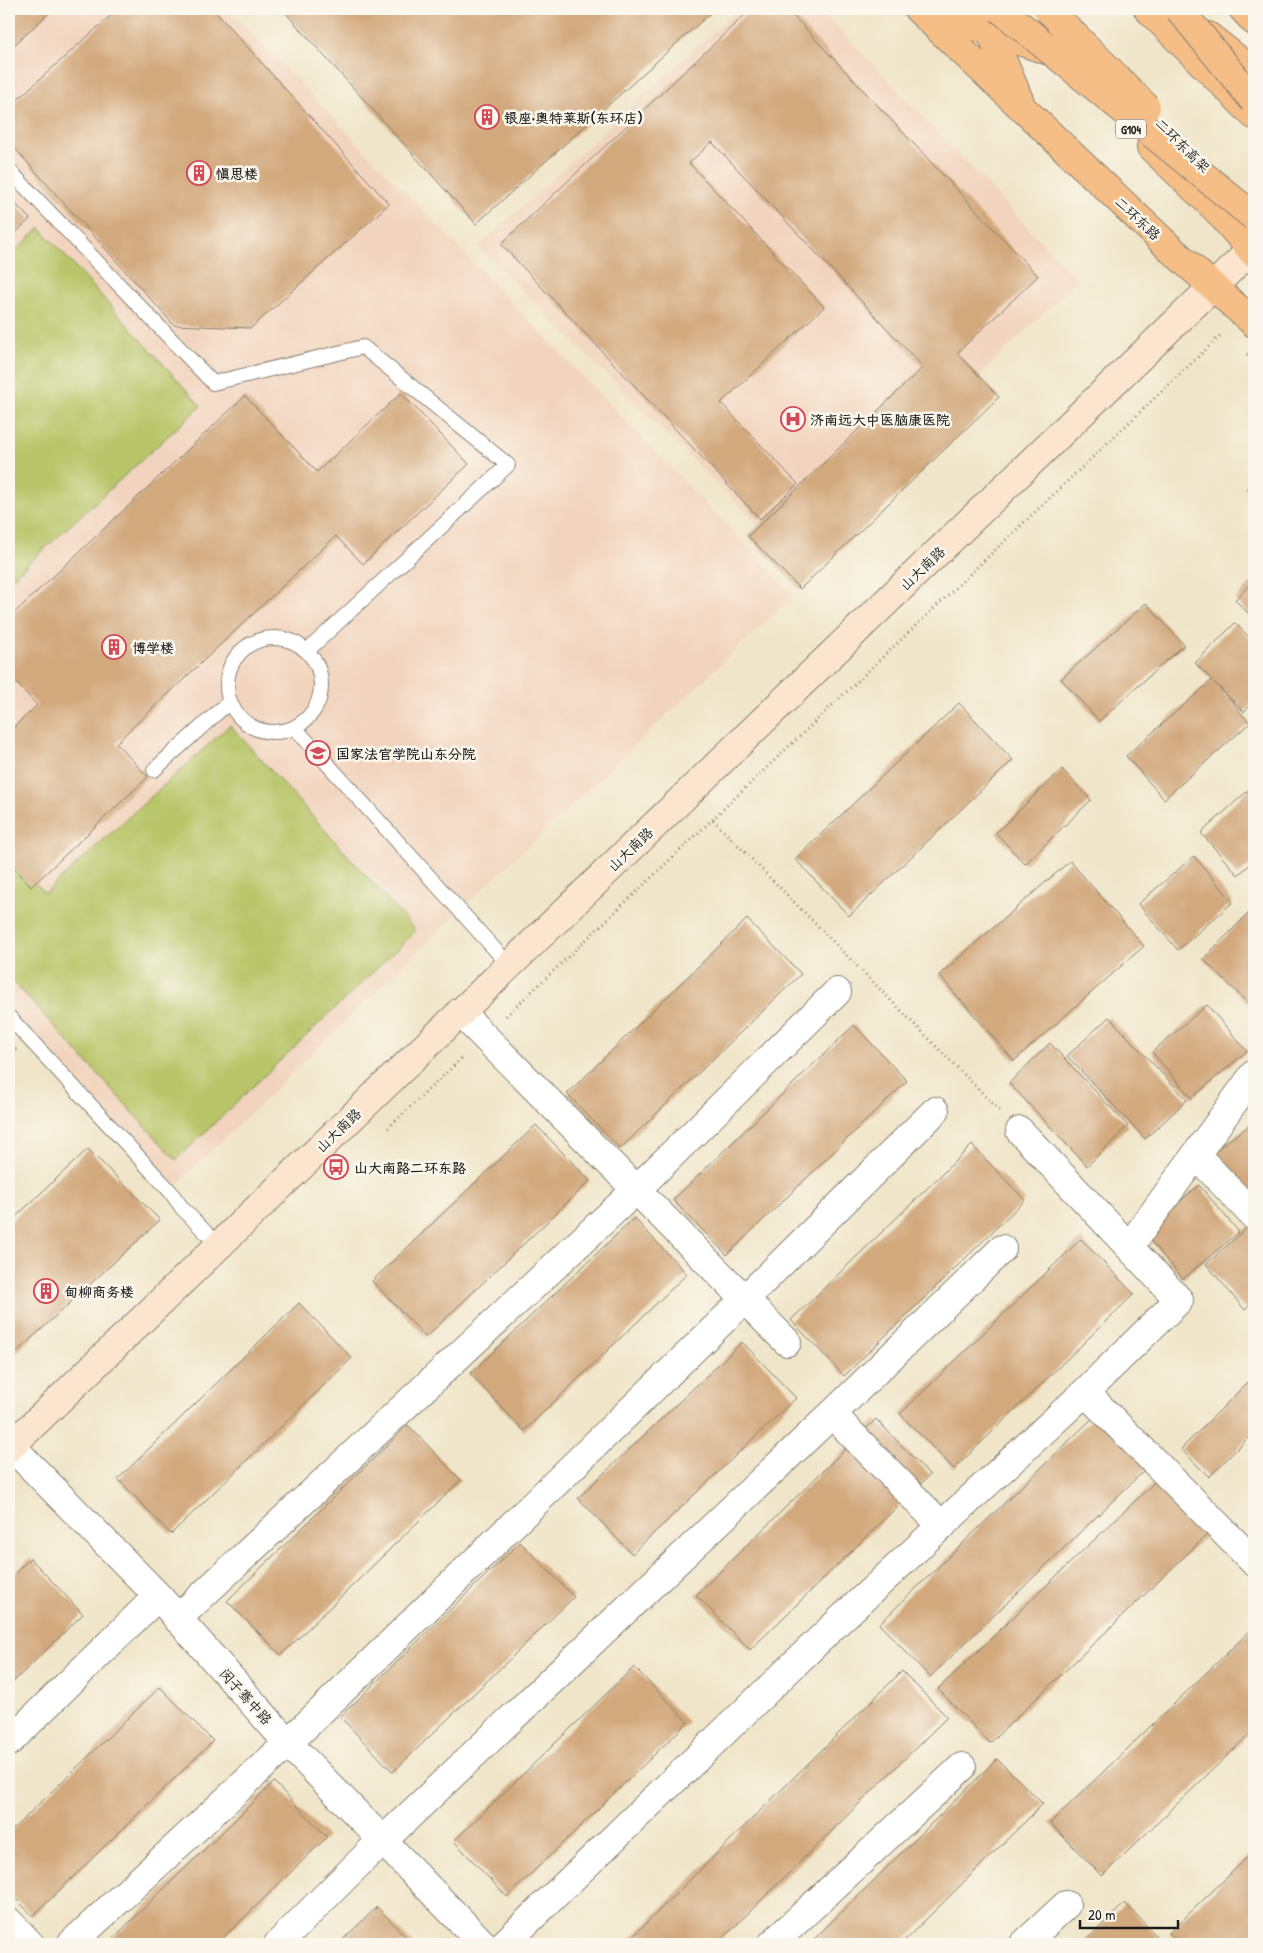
<svg xmlns="http://www.w3.org/2000/svg" width="1263" height="1953" font-family="'Patrick Hand','LXGW WenKai TC',sans-serif">
<style>
.built{fill:#f2d4be}
.green{fill:#b8c567;stroke:#6a7042}
.building{fill:#d2a87d}
.lines{fill:none;stroke-linecap:round;stroke-linejoin:round}
.lane-casing{stroke:#868072;stroke-width:16}
.street-casing{stroke:#868072;stroke-width:30}
.secondary-casing{stroke:#868072;stroke-width:30}
.highway-casing{stroke:#868072;stroke-width:30}
.path{stroke:#868072;stroke-width:3;stroke-dasharray:1 4;stroke-linecap:butt}
.lane{stroke:#fff;stroke-width:14}
.street{stroke:#fff;stroke-width:28}
.secondary{stroke:#fbe5cf;stroke-width:28}
.highway{stroke:#f6be87;stroke-width:28}
.highway-bridge-casing{stroke:#868072;stroke-width:30;stroke-linecap:butt}
.highway-bridge{stroke:#f6be87;stroke-width:28}
.labels{text-anchor:middle;dominant-baseline:central;stroke-width:5;stroke-linejoin:round;paint-order:stroke}
.shield{fill:#fbf7ec;stroke:#5f5e5a;stroke-width:1}
.shield-label{font-size:12px;font-weight:bold;fill:#1c1c1c}
.poi-label{font-size:14px;font-weight:bold;fill:#1c1c1c;stroke:#fbf7ec;text-anchor:start}
.street-label{font-size:14px;fill:#1c1c1c;stroke:#fbf7ec}
</style>
<rect width="100%" height="100%" fill="#fbf7ec"/>
<filter id="ink" filterUnits="userSpaceOnUse"><feTurbulence type="fractalNoise" baseFrequency=".02" numOctaves="2"/><feDisplacementMap in="SourceGraphic" scale="10" xChannelSelector="R" yChannelSelector="G"/><feConvolveMatrix kernelMatrix="1 2 1 2 8 2 1 2 1" color-interpolation-filters="sRGB"/></filter>
<filter id="wash" filterUnits="userSpaceOnUse"><feTurbulence type="fractalNoise" baseFrequency=".0096" numOctaves="4" result="noise"/><feDisplacementMap in="SourceGraphic" scale="20" xChannelSelector="R" yChannelSelector="G"/><feGaussianBlur stdDeviation="1.12" result="paint"/><feColorMatrix in="noise" values="0 0 0 0 0 0 0 0 0 0 0 0 0 0 0 0 0 1.4 0 .05"/><feComposite in="paint" operator="in"/></filter>
<g filter="url(#wash)">
<rect width="100%" height="100%" fill="#f0e5c9"/>
<path class="built" d="M9,9H228L794,595L459,911L170,1191L9,1028Z
M738,9H820L1078,280L791,557L478,247Z"/>
<path class="green" d="M40,228L201,406L9,581V257Z
M230,725L416,931L176,1160L9,977V854L45,893Z"/>
<g id="blocks">
<path class="building" d="M9,9H53L9,50Z
M118,9H213L389,204L251,328L174,325L9,142V107Z
M282,9H715L476,224Z
M751,9H787L1038,276L957,353L999,397L800,589L748,536L923,367L712,142L689,163L824,307L721,403L798,484L760,519L501,244Z
M9,197L30,219L9,239Z
M401,393L469,464L363,564L336,536L116,743L148,777L31,887L9,863V732L37,705L9,675V618L245,396L317,472Z
M1254,482V497L1247,489Z
M1254,580V619L1235,600Z
M1146,603L1184,645L1099,721L1061,679Z
M1235,623L1254,642V702L1244,712L1214,682L1250,723L1164,799L1126,756L1212,680L1195,663Z
M959,703L1013,760L849,916L795,859Z
M1062,769L1091,800L1025,864L996,833Z
M1254,785V861L1238,875L1201,833Z
M1194,856L1233,902L1178,950L1138,904Z
M1070,861L1144,946L1014,1061L939,975Z
M1254,908V1009L1203,959Z
M747,919L801,974L620,1149L567,1094Z
M1207,1005L1247,1051L1192,1098L1152,1052Z
M1109,1017L1187,1100L1145,1139L1067,1056Z
M854,1025L907,1081L727,1255L673,1200Z
M9,1042L17,1051L9,1059Z
M1050,1043L1128,1126L1087,1166L1009,1083Z
M1254,1122V1198L1211,1153Z
M536,1125L590,1181L426,1337L372,1281Z
M972,1145L1025,1200L844,1376L791,1320Z
M88,1149L160,1220L9,1359V1223Z
M1199,1185L1239,1232L1183,1279L1144,1233Z
M634,1218L687,1274L524,1431L470,1374Z
M1249,1226L1254,1232V1301L1245,1310L1206,1264Z
M1081,1239L1134,1294L954,1469L900,1414Z
M299,1303L352,1358L171,1534L118,1479Z
M742,1342L796,1398L632,1554L578,1498Z
M1254,1376V1432L1209,1477L1181,1449Z
M1098,1413L1149,1466L930,1677L879,1624Z
M876,1419L930,1475L750,1650L696,1595Z
M408,1425L461,1480L281,1655L227,1601Z
M1159,1478L1210,1532L990,1743L938,1689Z
M520,1542L574,1597L393,1772L340,1717Z
M30,1558L83,1614L9,1686V1579Z
M1254,1627V1730L1102,1876L1050,1823Z
M634,1667L688,1722L507,1897L454,1841Z
M902,1671L947,1717L717,1944H625Z
M160,1687L213,1741L33,1916L9,1892V1833Z
M997,1759L1043,1804L901,1944H809Z
M274,1782L327,1837L217,1944H107Z
M1254,1851V1944H1179L1169,1933Z
M1125,1903L1164,1944H1082Z
M377,1907L413,1944H338Z"/>
</g>
</g>
<g filter="url(#ink)">
<use href="#blocks" fill-opacity="0" stroke="#868072" stroke-width="1"/>
<g class="lines">
<defs>
<path id="lane" d="M9,170L213,383L363,347L508,465L307,651
M227 685a47 47 0 1 1 94 0a47 47 0 1 1-94 0Z
M295,728L509,965
M154,770L229,702
M9,1017L170,1191L182,1208L218,1245"/>
<path id="street" d="M460,1012L787,1342
M1196,1155L1254,1216
M1129,1247L1254,1074
M1085,1392L1254,1562
M11,1446L158,1596L288,1743L483,1944
M942,1526L832,1414L1002,1249
M177,1619L636,1190L837,992
M9,1742L158,1596
M373,1850L832,1414
M9,1922L30,1944
M71,1944L288,1743L744,1300L935,1111
M278,1944L382,1840
M504,1944L840,1620L1085,1392L1179,1300L1020,1131
M772,1944L962,1767
M1024,1944L1066,1905"/>
<path id="secondary" d="M9,1448L1254,247"/>
<path id="highway" d="M918,9L1173,251L1254,323
M923,9L1049,51
M981,9L1020,102
M1148,9L1254,115
M1243,9L1254,21
M1208,36L1254,72
M1151,147L1217,210L1254,253"/>
</defs>
<use href="#lane" class="lane-casing"/>
<use href="#street" class="street-casing"/>
<use href="#secondary" class="secondary-casing"/>
<use href="#highway" class="highway-casing"/>
<path class="path" d="M1247,354L1254,360
M713,820L858,967
M862,971L1000,1111
M506,1016L1222,334
M388,1128L463,1057"/>
<use href="#lane" class="lane"/>
<use href="#street" class="street"/>
<use href="#secondary" class="secondary"/>
<use href="#highway" class="highway"/>
<defs>
<path id="highway-bridge" d="M1000,9L1254,217
M1048,9L1146,107
M1179,9L1254,101"/>
</defs>
<use href="#highway-bridge" class="highway-bridge-casing"/>
<use href="#highway-bridge" class="highway-bridge"/>
</g>
</g>
<defs>
<symbol id="building-ring" viewBox="-11 -11 22 22"><circle r="9.5" fill="#fbf7ec" stroke="#d1495b" stroke-width="1.5"/><path d="M-4-6H4V6H1V3H-1V6H-4ZM-2.5-4.3h1.7v1.8h-1.7ZM.8-4.3h1.7v1.8H.8ZM-2.5-1h1.7V.8h-1.7ZM.8-1h1.7V.8H.8Z" fill="#d1495b"/></symbol>
<symbol id="hospital-ring" viewBox="-11 -11 22 22"><circle r="9.5" fill="#fbf7ec" stroke="#d1495b" stroke-width="1.5"/><path d="M-5-5h3v3.5h4V-5h3V5h-3V1.5h-4V5h-3Z" fill="#d1495b"/></symbol>
<symbol id="university-ring" viewBox="-11 -11 22 22"><circle r="9.5" fill="#fbf7ec" stroke="#d1495b" stroke-width="1.5"/><path d="M0-5L7-2L0 1L-7-2ZM-4 1L0 2.5L4 1V4Q0 6-4 4Z" fill="#d1495b"/></symbol>
<symbol id="bus-ring" viewBox="-11 -11 22 22"><circle r="9.5" fill="#fbf7ec" stroke="#d1495b" stroke-width="1.5"/><path d="M-5-6H5V4H4V6H2V4H-2V6H-4V4H-5ZM-3.5-4V0h7V-4ZM-3.5 1.2v1.5H-2V1.2ZM2 1.2v1.5H3.5V1.2Z" fill="#d1495b"/></symbol>
</defs>
<g fill-rule="evenodd">
<use href="#building-ring" x="473" y="103" width="28" height="28"/>
<use href="#building-ring" x="185" y="159" width="28" height="28"/>
<use href="#hospital-ring" x="779" y="405" width="28" height="28"/>
<use href="#building-ring" x="100" y="633" width="28" height="28"/>
<use href="#university-ring" x="304" y="739" width="28" height="28"/>
<use href="#bus-ring" x="322" y="1153" width="28" height="28"/>
<use href="#building-ring" x="32" y="1277" width="28" height="28"/>
</g>
<g class="labels">
<rect class="shield" x="1116" y="119.5" width="30" height="19" rx="4"/>
<g class="shield-label">
<text x="1131" y="129">G104</text>
</g>
<g class="poi-label">
<text x="504" y="117">银座·奥特莱斯(东环店)</text>
<text x="216" y="173">慎思楼</text>
<text x="810" y="419">济南远大中医脑康医院</text>
<text x="132" y="647">博学楼</text>
<text x="336" y="753">国家法官学院山东分院</text>
<text x="354" y="1167">山大南路二环东路</text>
<text x="64" y="1291">甸柳商务楼</text>
</g>
<g class="street-label">
<text transform="translate(1183 145) rotate(45)">二环东高架</text>
<text transform="translate(1138 218) rotate(43)">二环东路</text>
<text transform="translate(922 568) rotate(-44)">山大南路</text>
<text transform="translate(630 849) rotate(-44)">山大南路</text>
<text transform="translate(338 1130) rotate(-44)">山大南路</text>
<text transform="translate(246 1696) rotate(48)">闵子骞中路</text>
</g>
</g>
<rect width="1263" height="1953" fill="none" stroke="#fbf7ec" stroke-width="30"/>
<path d="M1080 1920v8h98v-8" fill="none" stroke="#1c1c1c" stroke-width="2.5"/>
<text x="1088" y="1920" font-size="15" fill="#1c1c1c" stroke="#fbf7ec" stroke-width="4" paint-order="stroke">20 m</text>
</svg>
